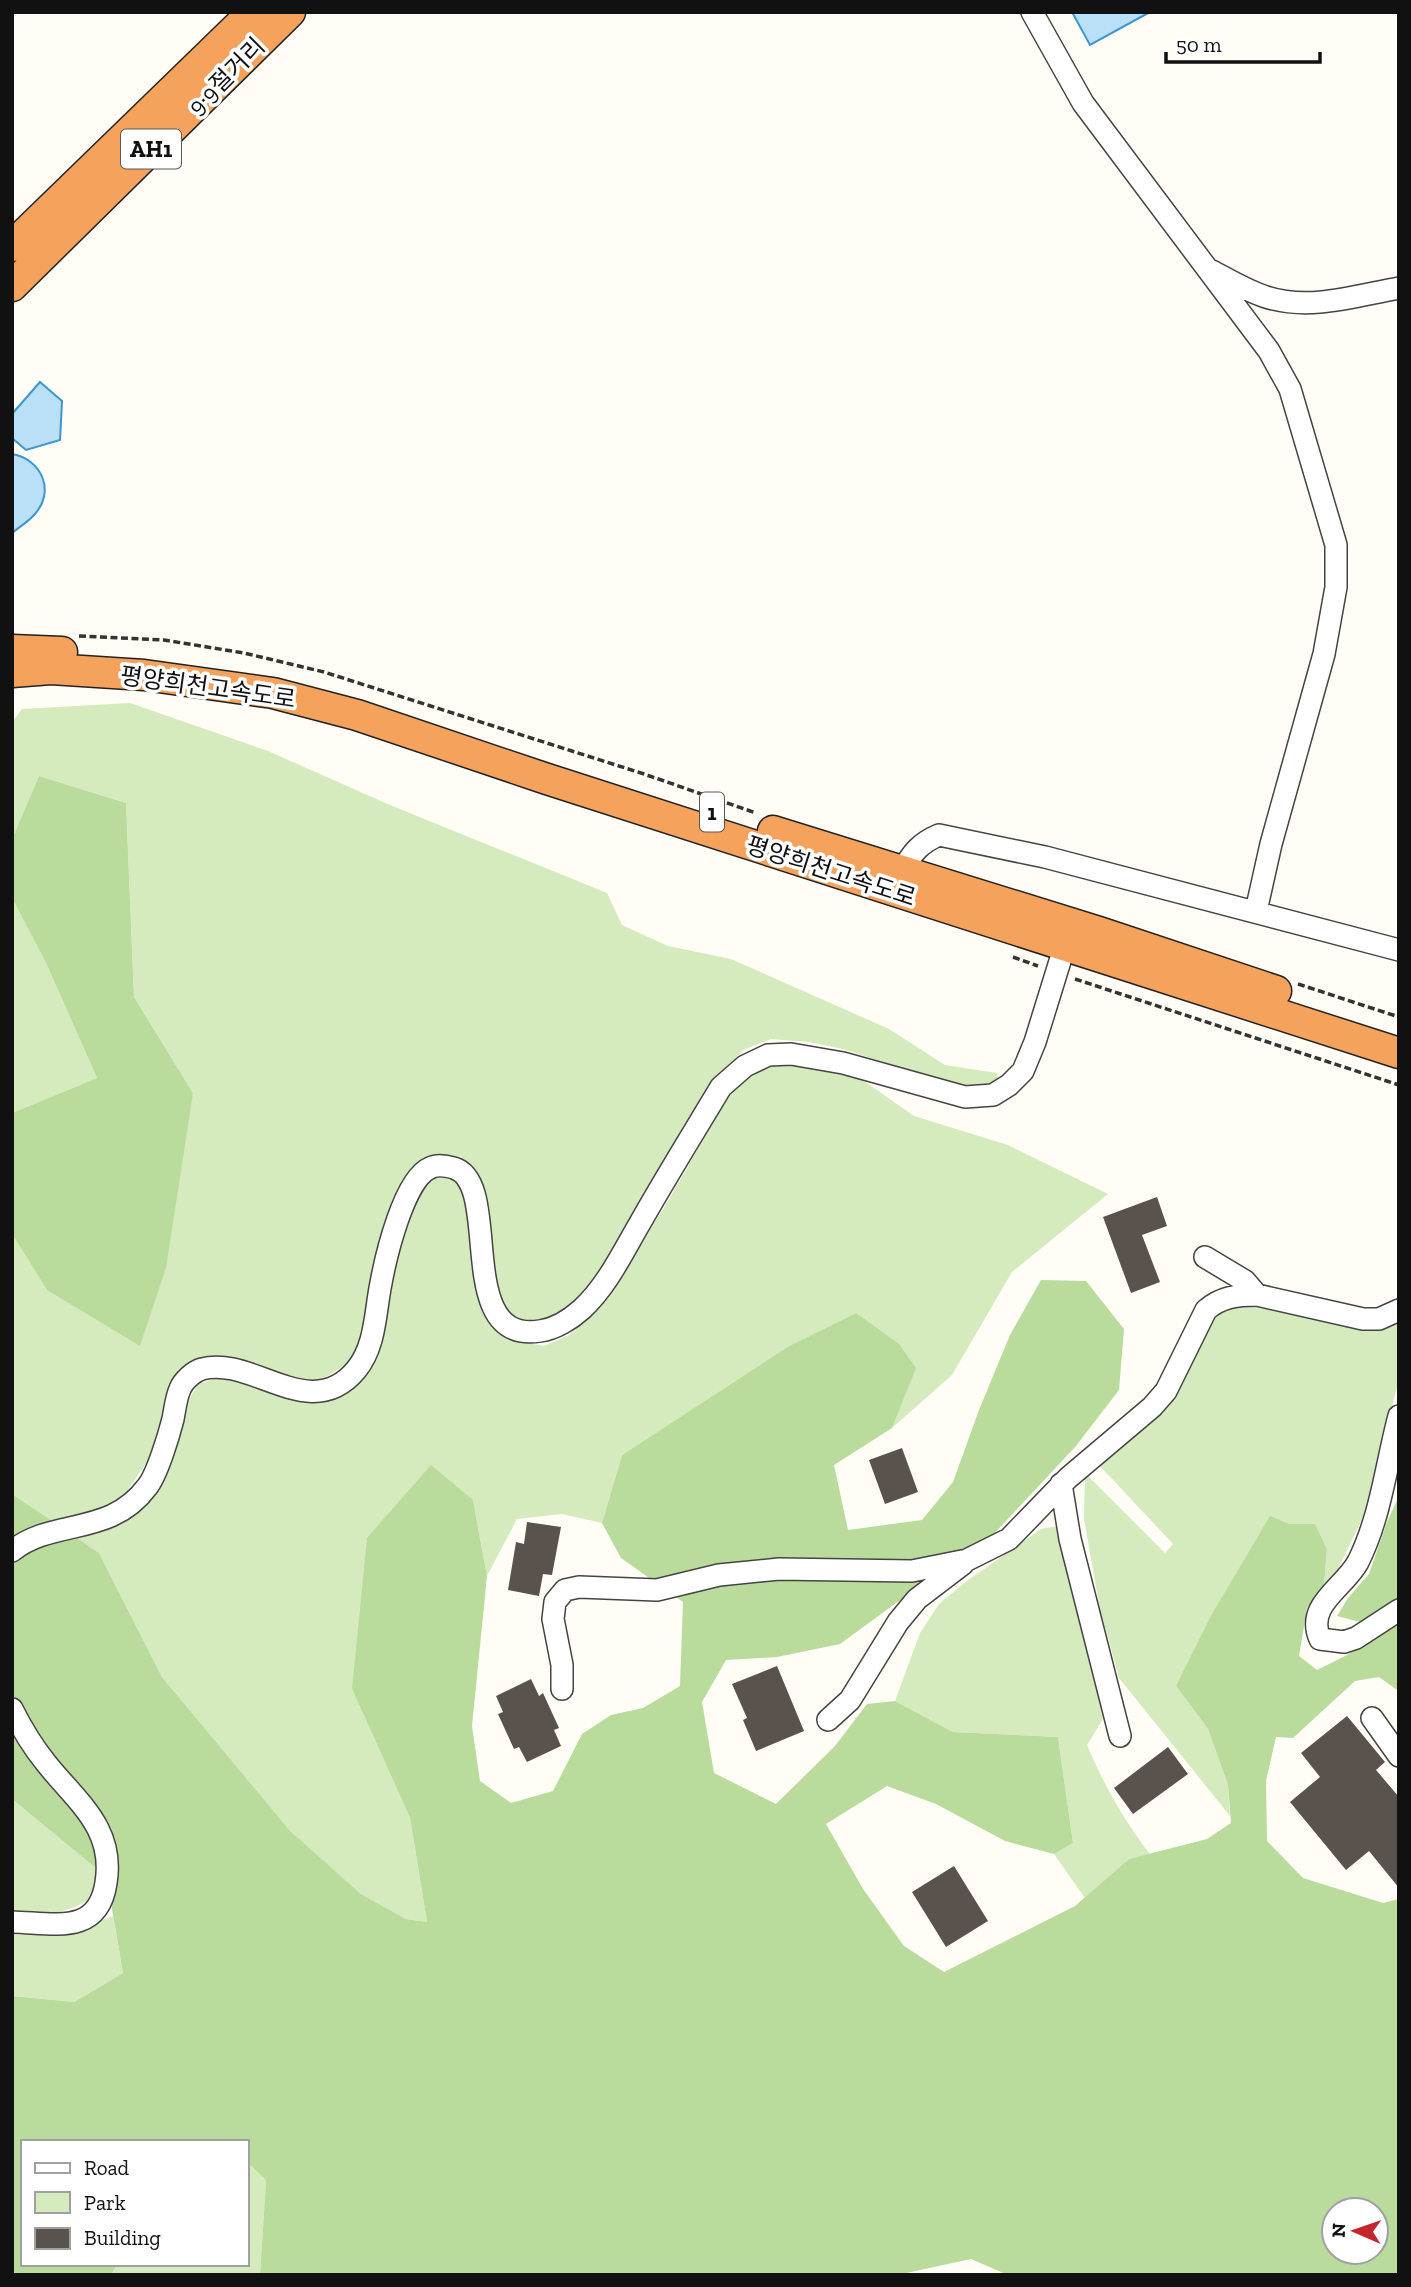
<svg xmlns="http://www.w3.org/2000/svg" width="1411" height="2287" font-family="'Zilla Slab','Noto Sans KR',serif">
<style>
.green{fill:#d5ebbd}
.forest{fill:#b9dc9c;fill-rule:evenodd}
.water{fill:#b9e0f7;stroke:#3f96cf;stroke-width:2}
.building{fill:#5a524d}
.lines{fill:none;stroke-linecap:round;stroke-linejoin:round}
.minor-casing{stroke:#444;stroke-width:24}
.highway-casing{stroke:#222;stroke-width:33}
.path{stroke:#333;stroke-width:3.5;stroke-dasharray:7 3.5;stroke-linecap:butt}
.minor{stroke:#fff;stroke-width:21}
.highway{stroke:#f5a25d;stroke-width:30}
.labels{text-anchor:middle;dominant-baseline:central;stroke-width:7;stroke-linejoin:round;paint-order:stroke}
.shield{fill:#fff;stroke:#585858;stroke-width:2}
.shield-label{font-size:23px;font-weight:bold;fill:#111}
.street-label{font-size:24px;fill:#111;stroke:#fff}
</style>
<rect width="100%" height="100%" fill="#fffdf5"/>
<path class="green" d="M130,703L268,751L390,805L607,893L622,925L668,946L731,959L889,1029L945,1065L997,1073L998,1083L972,1087L944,1082L843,1049L809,1042L771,1039L743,1050L720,1074L672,1146L597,1278L569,1309L546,1322L513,1319L496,1297L476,1172L460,1156L441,1155L422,1163L364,1339L348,1363L326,1377L304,1382L222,1357L191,1360L178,1370L165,1404L149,1459L125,1494L107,1506L54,1522L12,1494V1234L47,1290L193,1093L134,997L126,803L39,776L12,839V722L22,709Z
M12,898L46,963L97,1078L12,1113Z
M770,1061L798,1064L861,1079L914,1116L1008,1145L1108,1194L1012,1272L952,1375L892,1428L915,1368L856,1313L789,1346L622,1455L602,1523L562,1514L517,1519L487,1576L473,1500L352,1689L410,1818L427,1922L406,1919L361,1894L290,1832L162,1677L99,1553L73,1535L119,1521L145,1505L158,1486L185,1406L199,1383L229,1376L257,1384L276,1395L314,1399L351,1387L390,1271L421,1190L433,1178L445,1175L456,1179L465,1198L478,1296L494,1328L512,1340L544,1346L569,1335L609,1296L668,1201L724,1104L744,1078Z
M1230,1305L1399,1325V1378L1367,1509L1337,1571L1324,1586L1327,1549L1315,1525L1289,1524L1176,1686L1208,1729L1228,1785L1230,1816L1119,1678L1100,1609L1084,1519L1085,1473L1165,1553L1173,1544L1099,1465L1171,1402L1216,1316Z
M1058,1526L1103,1719L1087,1745C1104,1785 1123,1819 1150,1854L1129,1859L1085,1898L1054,1854L1073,1843L1058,1737L953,1732L895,1701L920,1633L939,1604L964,1583L1041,1529Z
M12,1799L98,1870L92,1898C61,1916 47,1914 12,1913Z
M113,1916L123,1973L74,2002L12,1996V1934C48,1938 80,1929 113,1916Z
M247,2162L266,2180L260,2275H107L111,2274L118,2264H247Z"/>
<path class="forest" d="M39,776L126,803L134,997L193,1093L166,1268L140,1346L47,1290L12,1234V1113L97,1078L46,963L12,898V839Z
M1041,1280L1086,1281L1124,1329L1119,1390L1076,1446L976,1553L896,1603L840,1644L777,1657L726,1660L702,1702L714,1773L776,1804L835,1746L867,1704L895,1701L953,1732L1058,1737L1073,1843L1054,1854L1005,1841L936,1804L887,1786L826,1824L863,1889L904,1946L944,1972L1075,1906L1129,1859L1207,1839L1231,1823L1228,1785L1208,1729L1176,1686L1212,1614L1270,1516L1289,1524H1315L1327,1549L1324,1586L1307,1608L1299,1656L1317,1670L1347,1655L1399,1622V1703L1397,1690L1379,1677L1355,1681L1293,1738L1276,1737L1266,1781L1267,1841L1303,1878L1383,1903L1399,1899V2275H1008L971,2259L897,2275H260L266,2180L247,2162V2142H23V2264H118L111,2274L107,2275H12V1996L74,2002L123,1973L111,1903L117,1849L105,1827L48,1755L12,1693V1565C28,1548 51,1541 73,1535L99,1553L162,1677L290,1831L361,1894L406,1919L427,1922L410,1818L352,1689L367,1538L431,1465L473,1500L487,1576L472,1726L480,1781L511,1803L553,1791L582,1734L611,1715L643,1708L680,1686L683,1602L621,1558L602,1523L622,1455L789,1346L856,1313L899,1344L916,1368L892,1428L834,1465L848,1530L922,1520L953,1482L979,1410L1010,1335ZM1334,2210H1376V2252H1334Z
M12,1494L54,1522L12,1536Z
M1399,1496V1599L1360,1622L1337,1616L1348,1598L1369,1574L1387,1522Z
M12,1722L91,1831L98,1870L12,1799Z"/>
<path class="water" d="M1072,12H1150L1090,45Z
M40,382L62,401L60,440L26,450L12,438V414Z
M12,454C42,459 56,492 34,515C28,522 19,527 12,533Z"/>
<path class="building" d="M1157,1197L1167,1226L1142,1235L1160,1282L1131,1293L1103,1217Z
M902,1448L918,1492L885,1504L869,1460Z
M527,1522L561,1527L552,1575L543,1574L539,1596L508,1590L516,1542L524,1544Z
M777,1666L804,1731L756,1751L743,1720L747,1718L732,1684Z
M531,1679L539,1696L543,1693L559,1728L554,1730L561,1746L527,1762L519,1747L514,1749L498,1714L503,1712L496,1696Z
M1347,1716L1385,1762L1376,1770L1399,1797V1888L1369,1851L1346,1870L1290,1802L1320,1777L1301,1753Z
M1168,1747L1188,1774L1133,1814L1114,1788Z
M954,1866L988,1921L946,1947L912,1892Z"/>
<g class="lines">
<defs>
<path id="minor" d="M1032,12L1083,103L1269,351L1290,389L1336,545V587L1324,654L1271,844L1256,911
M1212,271C1229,280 1247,291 1266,297C1310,311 1355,296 1399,288
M902,871C912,853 920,843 939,835L1045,857L1399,950
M1205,1257L1245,1281L1257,1295
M1399,1416C1386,1465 1381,1516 1358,1562C1344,1588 1305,1605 1320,1639L1344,1642L1356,1638L1399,1610
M1061,1484L1070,1539L1120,1736
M12,1551C53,1518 110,1537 147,1487C157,1475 169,1435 173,1419C175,1409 176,1398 180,1389C183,1381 194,1371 202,1369C252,1355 310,1425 356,1370C376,1346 375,1312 381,1283C386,1256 404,1179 430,1168C437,1164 447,1166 454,1168C504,1184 452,1344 540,1331C555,1329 571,1319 582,1309C607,1286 623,1252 640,1223C666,1177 694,1132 721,1087L745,1066L768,1055L791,1054L843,1063L965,1097L993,1095L1009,1085L1023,1071L1035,1042L1065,945
M562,1689V1665L553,1619L555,1602L565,1590L579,1587L657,1590L719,1575L779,1569L912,1571L967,1560L1009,1539L1068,1478L1152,1407L1166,1391L1206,1310C1221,1297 1237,1295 1257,1295L1363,1319H1379L1399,1310
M12,1709C21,1727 33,1747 46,1763C77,1802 115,1828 106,1883C98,1936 54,1923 12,1922
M1372,1718L1399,1756
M828,1720L850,1700L898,1622L917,1599L963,1564"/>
<path id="highway" d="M12,246L253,12
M12,286L290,12
M12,650L62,652
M12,672L51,669L144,675L273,693L357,715L547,779L1399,1053
M773,831L1099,932L1276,991"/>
</defs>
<use href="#minor" class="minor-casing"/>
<use href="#highway" class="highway-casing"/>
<path class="path" d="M79,636L164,640L244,653L324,672L644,774L756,813
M1013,957L1038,966
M1075,979L1399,1085
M1298,984L1399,1017"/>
<use href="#minor" class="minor"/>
<use href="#highway" class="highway"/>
</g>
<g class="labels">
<g class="shield">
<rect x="121" y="129.5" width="60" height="39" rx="5"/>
<rect x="700" y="792.5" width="24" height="39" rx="5"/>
</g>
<g class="shield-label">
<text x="151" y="149">AH1</text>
<text x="712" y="812">1</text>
</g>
<g class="street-label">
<text transform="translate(226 76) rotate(-45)">9·9절거리</text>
<text transform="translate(208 687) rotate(8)">평양희천고속도로</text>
<text transform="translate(831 871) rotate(18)">평양희천고속도로</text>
</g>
</g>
<rect width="1411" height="2287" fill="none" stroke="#111111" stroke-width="28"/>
<rect x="21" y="2140" width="228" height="126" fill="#ffffff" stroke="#a0a0a0" stroke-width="2"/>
<rect x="35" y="2163" width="35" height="10" fill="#ffffff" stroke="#a0a0a0" stroke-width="2"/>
<text x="84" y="2175" font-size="21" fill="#111111">Road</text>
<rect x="35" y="2192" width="35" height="21" fill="#d5ebbd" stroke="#a0a0a0" stroke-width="2"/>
<text x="84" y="2210" font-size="21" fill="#111111">Park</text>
<rect x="35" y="2228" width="35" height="21" fill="#5a524d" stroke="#a0a0a0" stroke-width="2"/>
<text x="84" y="2245" font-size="21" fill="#111111">Building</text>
<g transform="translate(1355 2231) rotate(272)"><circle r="33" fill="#ffffff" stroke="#a0a0a0" stroke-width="2"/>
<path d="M0-5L12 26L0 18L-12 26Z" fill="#c4262e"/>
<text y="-10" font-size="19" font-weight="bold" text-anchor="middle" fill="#111111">N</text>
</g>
<path d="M1166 52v10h154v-10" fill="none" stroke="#111111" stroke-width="3.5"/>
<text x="1176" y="52" font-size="21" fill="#111111" stroke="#ffffff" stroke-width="5" paint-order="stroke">50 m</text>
</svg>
